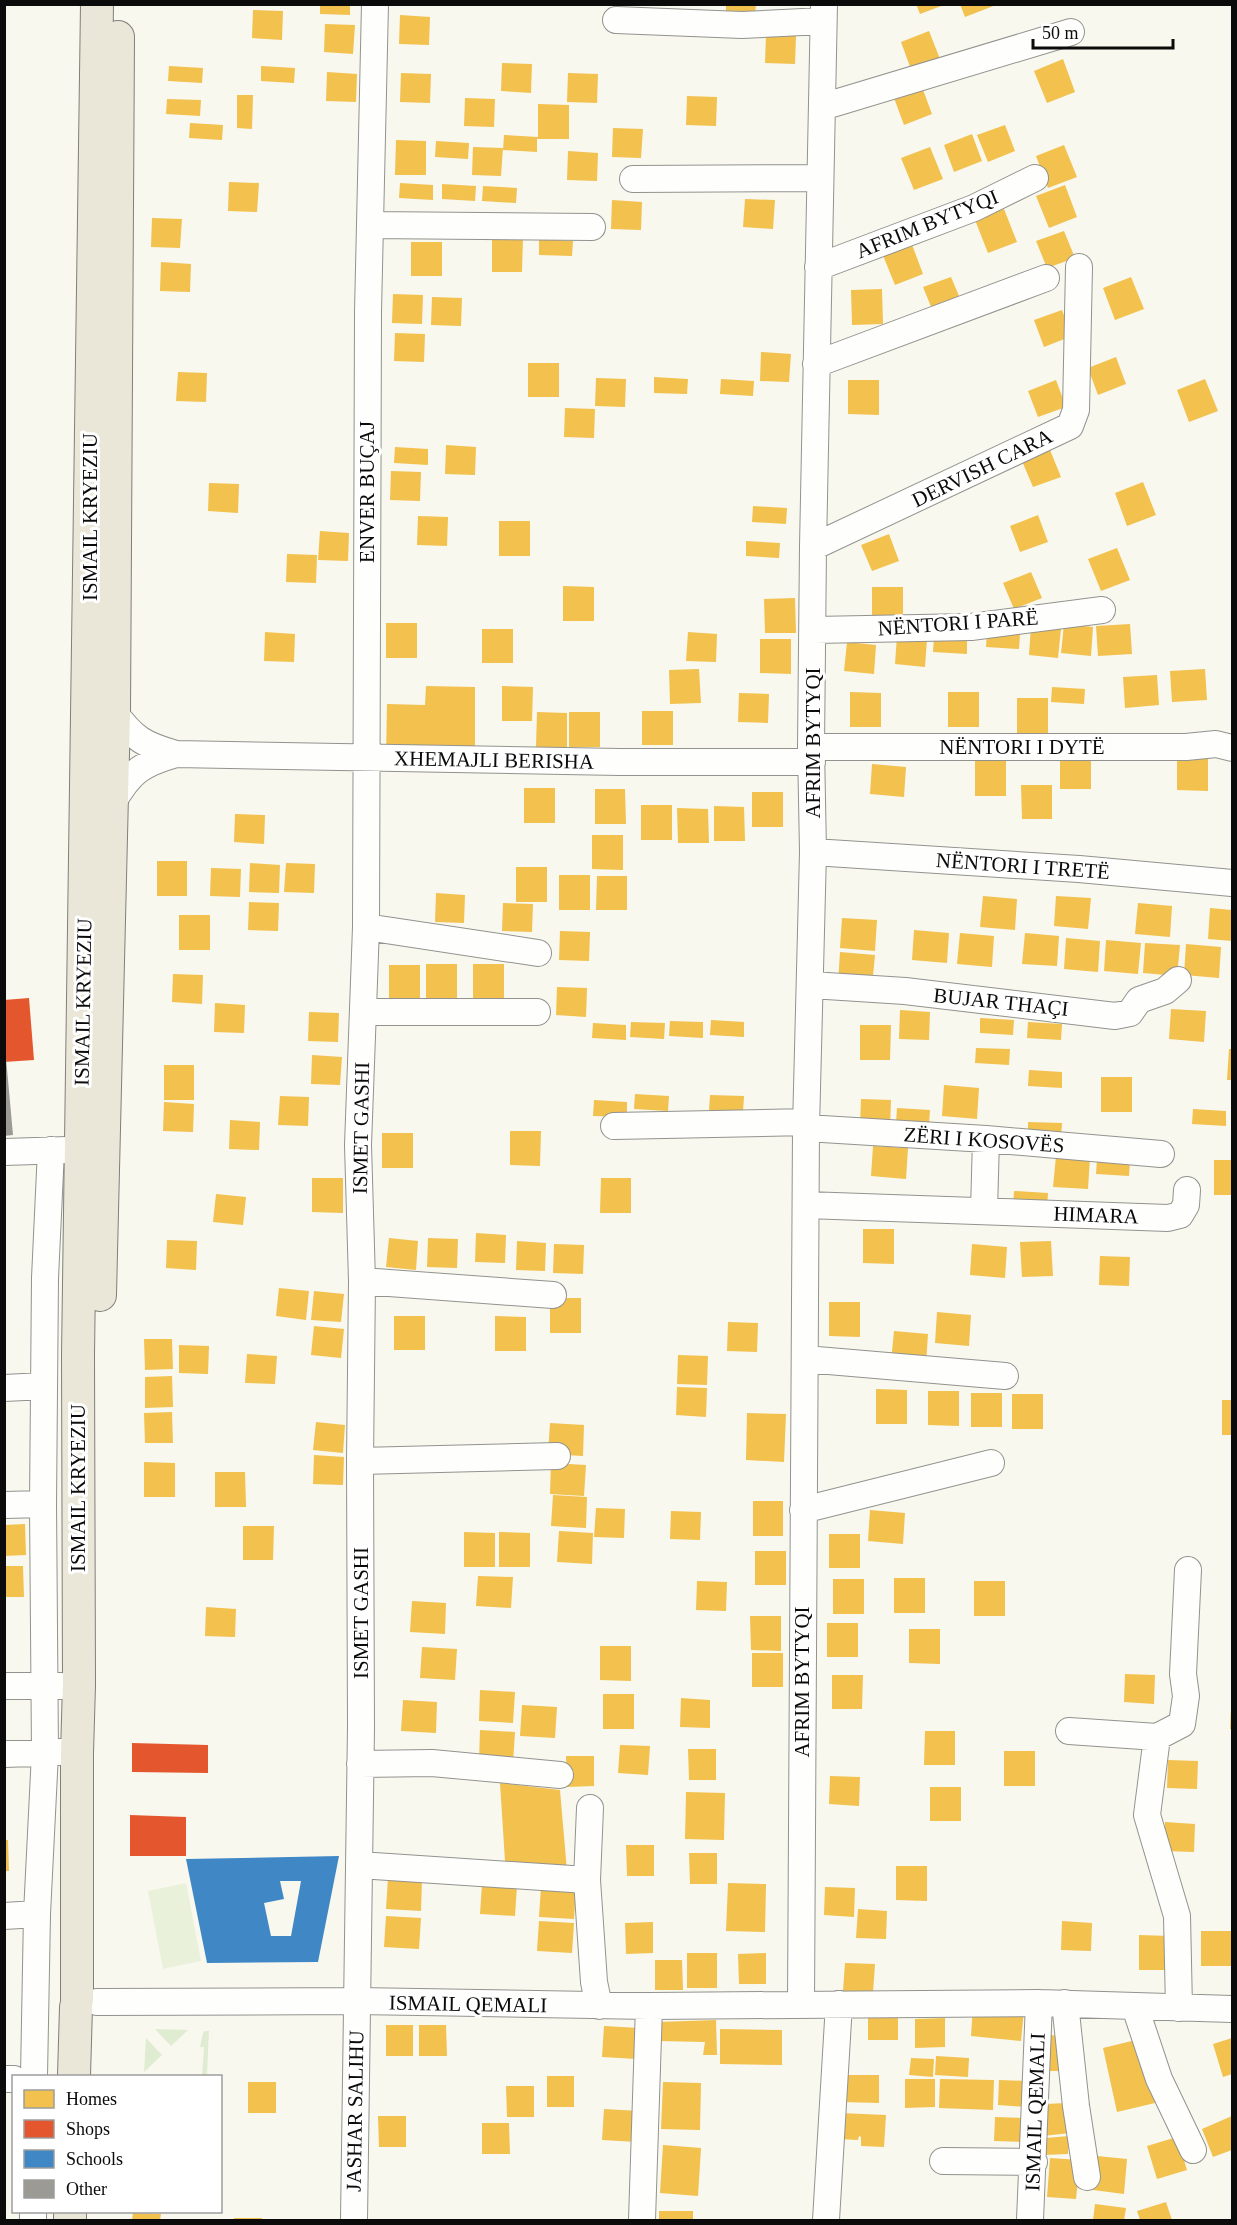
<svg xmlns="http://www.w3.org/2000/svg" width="1237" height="2225" font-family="'Times New Roman',serif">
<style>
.green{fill:#e0ecd1}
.pitch{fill:#eaf1da}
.homes{fill:#f2c14e}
.shops{fill:#e4572e}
.schools{fill:#3f88c5;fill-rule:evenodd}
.building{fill:#9c9a95}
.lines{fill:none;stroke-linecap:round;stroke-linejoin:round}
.minor-casing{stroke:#92928e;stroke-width:28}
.major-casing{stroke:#7f7f7b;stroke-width:34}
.minor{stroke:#fefefd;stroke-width:26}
.major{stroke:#eae7d9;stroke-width:32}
.labels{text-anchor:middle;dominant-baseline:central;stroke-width:6;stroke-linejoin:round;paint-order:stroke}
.street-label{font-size:21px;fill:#0b0b0b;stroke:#fff}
</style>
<rect width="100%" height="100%" fill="#f9f8ef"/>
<path class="green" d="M155,2029L188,2030L171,2046Z
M205,2031H209L207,2076H202L204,2047H200L203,2033Z
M146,2038L162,2055L144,2072Z"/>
<path class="pitch" d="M186,1883L201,1961L163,1969L148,1891Z"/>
<path class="homes" d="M320,4H350V15L320,14Z
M726,4H756L755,16L726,15Z
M916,4H944V5L920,14Z
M960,4H996V5L965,17Z
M253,10L283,11L282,40L252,38Z
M400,15L430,17L429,45L399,44Z
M325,24L355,25L353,54L324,52Z
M929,31L942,64L913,75L901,42Z
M766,34L796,36L795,64L765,63Z
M1063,59L1075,92L1047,103L1034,71Z
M502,63L532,64L531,93L501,91Z
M169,66L203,68L202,83L168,81Z
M261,66L295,68L294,83L261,81Z
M327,72L357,74L356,102L326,101Z
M401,73L431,74L430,103L400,102Z
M568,73L598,74L597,103L567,102Z
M922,87L932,114L904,125L894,98Z
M237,95H253L252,129L237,128Z
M687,96L717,97L716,126L686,125Z
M465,98L495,99L494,127L464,126Z
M167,99L201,100L200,116L166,114Z
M538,104L569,105V139H537V152L503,150L504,135L538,137Z
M190,123L223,125L222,140L189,138Z
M1005,125L1015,151L988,162L977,135Z
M613,128L643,129L641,158L612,157Z
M972,134L982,161L954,172L944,145Z
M396,140L426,141V175H395Z
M436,141L469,143L468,159L435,157Z
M1064,145L1077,177L1048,188L1036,156Z
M473,147L503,148L501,176L472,175Z
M930,147L943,179L914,190L901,158Z
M568,151L598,153L597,181L567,180Z
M229,182L259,183L257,212L228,211Z
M400,183L433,185V200L399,198Z
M442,184L476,186L475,201L442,199Z
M1065,185L1077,217L1049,228L1036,196Z
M483,186L517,188L516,203L482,201Z
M745,199L775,200L773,229L743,227Z
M612,200L642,202L641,230L611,229Z
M1004,209L1017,242L988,253L975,220Z
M152,218L182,219L180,248L151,247Z
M1064,231L1075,258L1047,268L1036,241Z
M492,238H523L522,272H492Z
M539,239L573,241L572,256L539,255Z
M411,242H442V276H411Z
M911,242L923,274L895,285L882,253Z
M161,262L191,264L190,292L160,291Z
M951,277L962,303L934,314L923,287Z
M1131,277L1144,309L1115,320L1103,288Z
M882,289L883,324L852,325L851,290Z
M393,294L423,295L422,324L392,323Z
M432,297L462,298L461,326L431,325Z
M1062,310L1072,336L1044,347L1034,320Z
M395,333L425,334L424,362L394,361Z
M761,352L791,354L789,382L760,381Z
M1116,357L1126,384L1098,395L1088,368Z
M528,363H559V397H528Z
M178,372L207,373L206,402L176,401Z
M654,377L688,379L687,394L654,393Z
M596,378L626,379L625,407L595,406Z
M721,379L754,381L753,396L720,394Z
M1205,379L1218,411L1189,422L1177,390Z
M848,380H879V415L848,414Z
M1056,380L1066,407L1038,417L1028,391Z
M565,408L595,409L594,438L564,437Z
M446,445L476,447L475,475L445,474Z
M395,447L428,449V465L394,463Z
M1050,450L1061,477L1033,487L1022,461Z
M391,471L421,472L420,501L390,500Z
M1143,482L1156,515L1127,526L1115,493Z
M209,483L239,484L238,513L208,511Z
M753,506L787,508L786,524L752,522Z
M1038,515L1048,542L1020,552L1010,526Z
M418,516L448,517L447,546L417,545Z
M499,521H530V556H499Z
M320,531L349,533L348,561L318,560Z
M889,534L899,561L872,571L861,545Z
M746,541L780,543L779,558L746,556Z
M1117,548L1130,580L1101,591L1088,559Z
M287,554L317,555L316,583L286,582Z
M1031,572L1042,598L1014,609L1003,583Z
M563,586L594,587V621H563Z
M872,587H903V622H872Z
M795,598L796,633H765L764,599Z
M386,623H417V658H386Z
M1064,624L1093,627L1091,656L1061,653Z
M1130,624L1132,654L1098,656L1096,626Z
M1031,626L1061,629L1058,658L1029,655Z
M482,629H513V663H482Z
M265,632L295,634L294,662L264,661Z
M688,632L717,634L716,662L686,661Z
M987,632L1020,634L1019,649L986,647Z
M897,636L927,639L925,667L895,664Z
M934,637L967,639V654L933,652Z
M760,639H791V674L760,673Z
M847,642L876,645L874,674L844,671Z
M699,669L701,703L670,704L669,670Z
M1205,669L1207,700L1172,702L1170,671Z
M1157,675L1159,705L1125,708L1123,677Z
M426,686L475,687V757L386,756L387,704L425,705Z
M502,686L533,687L532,721H502Z
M1052,687L1085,689L1084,704L1051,702Z
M850,692L881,693V727H850Z
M948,692H979V727H948Z
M739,693L769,694L768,723L738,722Z
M1017,698H1048V733H1017Z
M642,711H673V745H642Z
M537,712L567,713V747H536Z
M569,712H600V747H569Z
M1060,755H1091V789H1060Z
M1177,756H1208V791L1177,790Z
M975,761H1006V796H975Z
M872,764L906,767L904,797L870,794Z
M1021,785H1052V819H1022Z
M524,788H555V823H524Z
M595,789H625L626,824H595Z
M752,792H783V827H752Z
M641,805H672V840H641Z
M714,806L744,807L745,841H714Z
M677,808L708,809L709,843H678Z
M235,814L265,815L264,844L234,842Z
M592,835H623V870L592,869Z
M157,861H187V896H157Z
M250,863L280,865L279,893L249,892Z
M286,863L315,864L314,893L284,892Z
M516,867H547V902H516Z
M211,868L241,869L240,897L210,896Z
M559,875H590V910H559Z
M597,876H627V910H596Z
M436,893L465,895L464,923L435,922Z
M983,896L1017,899L1015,930L980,927Z
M1056,896L1091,898L1088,929L1054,926Z
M249,902L279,903L278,931L248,930Z
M503,903L533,904L532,932L502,931Z
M1138,903L1172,906L1170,937L1135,934Z
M1210,908L1232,910V941L1208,939Z
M179,915H210V950H179Z
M842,918L877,920L875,951L840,948Z
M914,930L949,933L947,963L912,960Z
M560,931L590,932L589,961L559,960Z
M960,933L994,936L992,967L957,964Z
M1025,933L1059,936L1057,966L1022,964Z
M1066,938L1100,941L1098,972L1064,969Z
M1106,940L1141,943L1138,974L1104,971Z
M1145,943L1180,945L1177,976L1143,973Z
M1186,944L1221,947L1219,978L1184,975Z
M840,952L875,955L872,986L838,983Z
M426,964H457V999L426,998Z
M473,964H504V999H473Z
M389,965H420V999H389Z
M173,974L203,975L202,1004L172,1002Z
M557,987L587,988L586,1017L556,1015Z
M215,1003L245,1005L244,1033L214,1032Z
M1171,1009L1206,1011L1204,1042L1169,1039Z
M900,1010L930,1012L929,1040L899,1039Z
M309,1012L339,1013L338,1042L308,1041Z
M980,1018L1014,1020L1013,1035L980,1033Z
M711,1020L744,1022V1037L710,1035Z
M670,1021L703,1022V1038L669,1036Z
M631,1022L665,1023L664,1039L630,1037Z
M1028,1022L1062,1024L1061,1040L1027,1038Z
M593,1023L626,1025V1040L592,1038Z
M860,1025H891L890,1060H860Z
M976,1048L1010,1049L1009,1065L975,1063Z
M1229,1049H1232V1080H1227Z
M312,1055L342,1057L340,1085L311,1084Z
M164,1065H194V1100H164Z
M1029,1070L1062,1072V1088L1028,1086Z
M1101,1077H1132V1112H1101Z
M944,1085L979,1088L977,1119L942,1116Z
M635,1094L669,1096L668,1111L634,1109Z
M710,1095L744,1096L743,1112L709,1110Z
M280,1096L309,1097L308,1126L278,1125Z
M861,1099L891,1100L890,1128L860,1127Z
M594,1100L627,1102V1117L593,1116Z
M164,1102L194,1104L193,1132L163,1131Z
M897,1108L930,1110L929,1125L896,1123Z
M1193,1109L1226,1111V1126L1192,1124Z
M230,1120L260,1122L259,1150L229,1149Z
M1028,1122L1062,1123L1061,1139L1028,1137Z
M510,1131H541L540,1166L510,1165Z
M382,1133H413V1168H382Z
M873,1146L908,1148L906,1179L871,1176Z
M1056,1156L1090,1158L1088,1189L1053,1187Z
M1097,1159L1130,1161L1129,1176L1096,1174Z
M1214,1160H1232V1195H1214Z
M312,1178H343V1213L312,1212Z
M601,1178H631V1213H600Z
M1014,1191L1048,1193L1047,1209L1013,1207Z
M216,1194L246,1197L243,1225L213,1222Z
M863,1229H894V1264L863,1263Z
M476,1233L506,1235L505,1263L475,1262Z
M389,1238L418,1241L416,1270L386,1267Z
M428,1238L458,1239L457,1268L427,1267Z
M167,1240L197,1241L196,1270L166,1268Z
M517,1241L546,1243L545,1271L516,1270Z
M1051,1241L1053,1276L1022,1277L1020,1242Z
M554,1244L584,1245L583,1274L553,1273Z
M972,1244L1007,1247L1005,1278L970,1275Z
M1100,1256L1130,1257L1129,1286L1099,1285Z
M279,1288L309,1291L306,1320L276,1316Z
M314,1291L344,1294L341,1322L311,1320Z
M550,1298H581V1333H550Z
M829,1302H860V1337L829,1336Z
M937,1312L971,1315L969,1346L935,1343Z
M394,1316H425V1350H394Z
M495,1316L526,1317V1351H495Z
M728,1322L758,1323L757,1352L727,1351Z
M314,1326L344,1329L341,1358L311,1355Z
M894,1331L928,1334L926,1364L891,1362Z
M144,1339H172L173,1369L145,1370Z
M179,1345L209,1346L208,1374L179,1373Z
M247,1354L277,1356L275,1384L245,1383Z
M678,1355L708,1356L707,1385L677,1384Z
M172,1376L173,1407L145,1408V1377Z
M677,1387L707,1388L706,1417L676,1415Z
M876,1389L907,1390V1424H876Z
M928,1391H959V1426L928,1425Z
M971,1393H1002V1427H971Z
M1012,1394H1043V1429H1012Z
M1222,1400H1232V1435H1222Z
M172,1412L173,1443H145L144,1413Z
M747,1413L786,1414L784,1462L746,1460Z
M316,1422L345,1425L343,1453L313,1450Z
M550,1423L584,1425L583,1456L548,1454Z
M314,1455L344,1457L343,1485L313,1484Z
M144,1462L175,1463V1497H144Z
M551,1463L586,1465L584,1496L550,1494Z
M215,1472H245L246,1507H215Z
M553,1495L587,1497L586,1528L551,1526Z
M753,1501H783V1536H753Z
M596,1508L625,1509L624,1538L594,1537Z
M870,1510L905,1513L903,1544L868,1541Z
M671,1511L701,1512L700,1540L670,1539Z
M25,1524L26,1555L4,1556V1525Z
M243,1526H274L273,1560H243Z
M559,1531L593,1533L592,1564L557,1562Z
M464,1532L495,1533V1567H464Z
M499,1532L530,1533V1567H499Z
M829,1534H860V1568H829Z
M755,1551H786V1585H755Z
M4,1566H23L24,1597H4Z
M478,1576L513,1577L511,1608L476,1606Z
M894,1578H925V1613H894Z
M833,1579H864V1614H833Z
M697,1581L727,1582L726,1611L696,1610Z
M974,1581H1005V1616H974Z
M412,1601L446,1603L445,1634L410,1632Z
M206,1607L236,1609L235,1637L205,1636Z
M750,1616H781V1651L751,1650Z
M827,1623H858V1657H827Z
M909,1629H940V1664L909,1663Z
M600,1646H631V1681L600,1680Z
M422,1647L457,1649L455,1680L420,1678Z
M752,1653H783V1687H752Z
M1125,1674L1155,1675L1154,1704L1124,1702Z
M832,1675H863L862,1709H832Z
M480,1690L515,1692L513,1723L479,1721Z
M603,1694H634V1729H603Z
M681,1698L710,1700V1728L680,1727Z
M403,1700L437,1702L436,1733L401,1731Z
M522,1705L557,1707L555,1738L520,1736Z
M1231,1709H1232V1729H1230Z
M480,1730L515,1732L513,1763L479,1761Z
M925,1731H955V1765H924Z
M620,1745L650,1746L648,1775L618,1773Z
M688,1749H716V1780H689Z
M1004,1751H1035V1786H1004Z
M566,1756H594V1786L567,1787Z
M1168,1760L1198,1761L1197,1789L1167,1788Z
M830,1776L860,1777L859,1806L829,1804Z
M500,1783L560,1790L567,1871L505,1861Z
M930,1787H961V1821H930Z
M686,1792L725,1793L724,1840L685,1839Z
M1165,1822L1195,1824L1194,1852L1164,1851Z
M4,1840H8L9,1871H4Z
M626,1845H654V1876H627Z
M689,1853H717V1884H690Z
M896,1866H927V1901L896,1900Z
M388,1878L422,1880L421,1911L386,1909Z
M728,1883L766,1884L765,1932L726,1931Z
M482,1884L517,1886L515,1916L480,1914Z
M541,1887L576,1889L574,1919L539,1917Z
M825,1887L855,1888L854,1917L824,1915Z
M858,1909L887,1911L886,1939L856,1938Z
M386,1916L421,1918L419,1949L384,1947Z
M539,1921L574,1923L572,1953L537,1951Z
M1062,1921L1092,1923L1091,1951L1061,1950Z
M653,1922V1953L626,1954L625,1923Z
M1201,1931H1232V1966H1201Z
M1139,1935L1170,1936V1970H1139Z
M687,1953H717V1988H687Z
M766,1953V1984H739L738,1954Z
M655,1960H682L683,1990H655Z
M845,1963L875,1964L873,1993L843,1991Z
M973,2006L1024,2010L1021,2041L971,2036Z
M898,2011V2040H868V2012Z
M945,2018V2047L915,2048V2019Z
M716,2020L717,2055H703L705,2042L658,2041V2022Z
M386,2025H413V2056H386Z
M419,2025H446L447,2056H419Z
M604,2026L639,2028L637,2059L602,2057Z
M720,2029L782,2030V2065L720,2064Z
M1046,2034L1062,2037L1067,2071H1046Z
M1232,2038V2074L1223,2077L1213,2044Z
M1140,2039L1155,2103L1117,2112L1103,2048Z
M936,2056L969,2058L968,2077L935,2075Z
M911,2058L934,2059L933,2077L909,2075Z
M841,2075H879V2103L841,2102Z
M547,2076H574V2107H547Z
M905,2079H935V2107L905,2108Z
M940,2079L994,2080L993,2110L939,2108Z
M999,2080L1028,2081L1027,2107L998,2105Z
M248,2082H276V2113H248Z
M663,2082L701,2083L700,2130L661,2129Z
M506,2086H534V2117H507Z
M1067,2103L1071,2133L1042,2136L1045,2104Z
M604,2109L639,2111L637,2142L602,2140Z
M840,2113L886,2115L884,2147L861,2146V2137L859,2136L858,2140L838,2139Z
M378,2116H406V2147H379Z
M1232,2116V2150L1213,2157L1202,2129Z
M995,2117L1023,2118L1022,2142L994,2141Z
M482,2123H509L510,2154H482Z
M1069,2136L1068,2154L1043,2155L1045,2138Z
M1177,2137L1187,2170L1157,2179L1147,2146Z
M663,2145L701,2148L698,2196L660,2193Z
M1097,2156L1127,2159L1124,2194L1093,2190Z
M1050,2158L1080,2160L1076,2199L1047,2197Z
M1166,2202L1172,2220H1140L1137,2211Z
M1095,2204L1126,2208L1124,2220H1093Z
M659,2211H693V2220H659Z
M133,2213L161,2214L160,2220H132Z
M234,2218H262V2220H234Z"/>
<path class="shops" d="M29,998L34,1060L4,1062V1000Z
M132,1743L208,1745V1773L132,1772Z
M130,1815L186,1817V1856H130Z"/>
<path class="schools" d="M339,1856L318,1962L207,1963L186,1859ZM280,1881H301L291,1936H271L264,1903L284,1899Z"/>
<path class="building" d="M4,1058H6L13,1135L4,1136Z"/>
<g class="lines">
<defs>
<path id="minor" d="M616,20L742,25L823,21
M822,107L1071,32
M633,179L820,178
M370,225L592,227
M818,267L974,208L1035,178
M816,364L1046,278
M813,547L1070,426L1076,410L1079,267
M814,630L971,627L1102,610
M114,712C134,739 144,745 176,754L620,762H812
M811,747H1186L1216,744L1232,748
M112,804C130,772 141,764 176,754
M813,852L1079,869L1232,883
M366,927L538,953
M811,985L905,991L1115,1016L1130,1013L1139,1000L1165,991L1178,980
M363,1012H537
M614,1126L807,1122
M806,1128L986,1139L1161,1154
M4,1152L67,1150
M806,1205L1168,1218L1180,1215L1186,1205L1187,1190
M984,1211L986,1139
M362,1281L553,1295
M805,1359L1005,1376
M4,1388L44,1386
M360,1461L557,1456
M4,1505L43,1504
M803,1510L991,1463
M4,1686H61
M1069,1731L1157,1737
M1157,1737L1147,1815L1177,1916L1179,2008
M1157,1737L1182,1724L1186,1696L1183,1674L1188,1570
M4,1754L61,1752
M360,1764L432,1763L560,1775
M590,1808L587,1880L594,1982L599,2006
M359,1865L587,1880
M4,1916L37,1914
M97,2002L357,2001L649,2006L1039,2003L1232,2009
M1065,2003L1076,2106L1087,2177
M801,2004L806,1128L813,852L811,747L813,547L824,4
M1135,2007L1159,2079L1193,2150
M34,2076L37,1914L45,1753L43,1504L45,1278L51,1150
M4,2079H14
M943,2161L1034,2162
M33,2220V2212
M354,2220L361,1727L360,1461L362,1281L358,1145L366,927L368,312L375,4
M642,2220L649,2006
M826,2220L839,2004
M1030,2220L1039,2003"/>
<path id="major" d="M100,1295L114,712L118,37
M77,2000V1753L79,1685L78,1355L97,4
M74,2076L76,2007
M70,2220V2212"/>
</defs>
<use href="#minor" class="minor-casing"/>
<use href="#major" class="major-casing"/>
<use href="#minor" class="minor"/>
<use href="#major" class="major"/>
</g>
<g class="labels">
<g class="street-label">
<text transform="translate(927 224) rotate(-22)">AFRIM BYTYQI</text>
<text transform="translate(982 468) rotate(-26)">DERVISH CARA</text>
<text transform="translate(367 492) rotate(-90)">ENVER BUÇAJ</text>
<text transform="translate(90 517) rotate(-90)">ISMAIL KRYEZIU</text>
<text transform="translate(958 623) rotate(-4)">NËNTORI I PARË</text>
<text transform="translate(813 743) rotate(-90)">AFRIM BYTYQI</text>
<text x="1022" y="747">NËNTORI I DYTË</text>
<text transform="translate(494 760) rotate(1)">XHEMAJLI BERISHA</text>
<text transform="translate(1023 866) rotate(4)">NËNTORI I TRETË</text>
<text transform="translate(83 1002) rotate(-89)">ISMAIL KRYEZIU</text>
<text transform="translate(1001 1002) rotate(6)">BUJAR THAÇI</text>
<text transform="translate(361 1128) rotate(-89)">ISMET GASHI</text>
<text transform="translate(984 1140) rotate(4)">ZËRI I KOSOVËS</text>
<text transform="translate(1096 1215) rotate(2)">HIMARA</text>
<text transform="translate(78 1488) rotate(-90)">ISMAIL KRYEZIU</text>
<text transform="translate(361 1613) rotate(-90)">ISMET GASHI</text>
<text transform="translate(802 1682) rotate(-90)">AFRIM BYTYQI</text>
<text transform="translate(468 2004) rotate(1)">ISMAIL QEMALI</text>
<text transform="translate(355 2111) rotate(-89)">JASHAR SALIHU</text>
<text transform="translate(1035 2112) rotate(-88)">ISMAIL QEMALI</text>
</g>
</g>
<rect width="1237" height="2225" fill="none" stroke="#0b0b0b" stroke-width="12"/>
<rect x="12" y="2075" width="210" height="138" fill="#ffffff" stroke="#9d9d9d" stroke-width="1.5"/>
<rect x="24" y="2090" width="30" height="18" fill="#f2c14e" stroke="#9d9d9d" stroke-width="1.5"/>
<text x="66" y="2105" font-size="18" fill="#0b0b0b">Homes</text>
<rect x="24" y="2120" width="30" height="18" fill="#e4572e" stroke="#9d9d9d" stroke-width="1.5"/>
<text x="66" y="2135" font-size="18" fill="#0b0b0b">Shops</text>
<rect x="24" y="2150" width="30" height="18" fill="#3f88c5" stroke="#9d9d9d" stroke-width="1.5"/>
<text x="66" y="2165" font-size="18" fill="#0b0b0b">Schools</text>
<rect x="24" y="2180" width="30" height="18" fill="#9c9a95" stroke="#9d9d9d" stroke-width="1.5"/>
<text x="66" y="2195" font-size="18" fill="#0b0b0b">Other</text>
<path d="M1033 39v9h140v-9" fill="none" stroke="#0b0b0b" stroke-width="3"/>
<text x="1042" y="39" font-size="18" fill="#0b0b0b" stroke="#ffffff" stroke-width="4.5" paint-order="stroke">50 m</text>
</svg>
